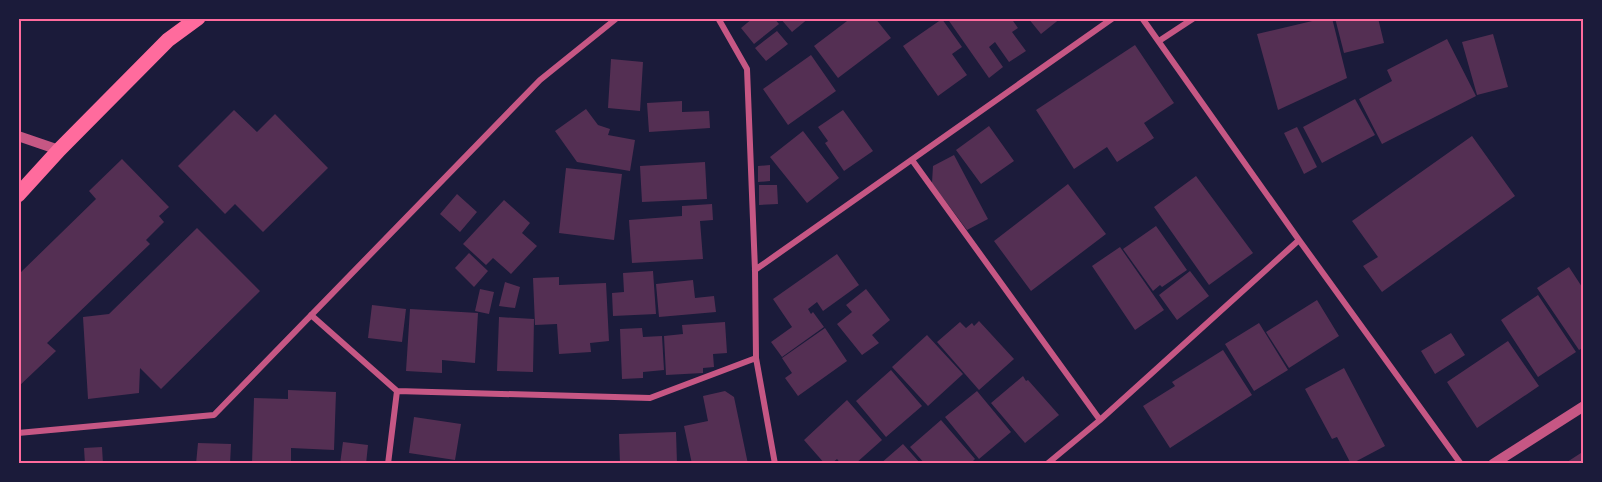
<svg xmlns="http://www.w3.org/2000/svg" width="1602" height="482" font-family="Figtree,sans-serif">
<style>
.building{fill:#542f53}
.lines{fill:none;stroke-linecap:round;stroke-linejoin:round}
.minor{stroke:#c65784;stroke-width:6}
.tertiary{stroke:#c65784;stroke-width:10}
.primary{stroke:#ff6b9d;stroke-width:15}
.neatline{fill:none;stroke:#ff6b9d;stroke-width:2}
</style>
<rect width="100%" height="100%" fill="#1b1b3a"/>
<path class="building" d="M753,18H774L779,24L754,44L741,28Z
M780,18H809L792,32Z
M851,18H875L891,38L838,78L814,46Z
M947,18H1011L1018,28L1012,32L1026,51L1009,62L995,42L989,47L1003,67L989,78Z
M1028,18H1061L1041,34Z
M1325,18H1332L1347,78L1278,110L1257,34Z
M1335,18H1378L1384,43L1344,53Z
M942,19L962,47L952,54L967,75L938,96L903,46Z
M777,31L788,44L766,61L755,48Z
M1493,34L1508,87L1477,95L1462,42Z
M1447,39L1476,96L1382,144L1359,99L1392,81L1387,70Z
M1135,45L1174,103L1144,123L1154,138L1117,162L1107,147L1074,169L1036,110Z
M811,55L836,91L788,125L763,89Z
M611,59L643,62L640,111L608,108Z
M1355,99L1375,135L1322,163L1303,127Z
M682,101V112L709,111L710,128L649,132L647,103Z
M586,109L598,125L610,129L608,135L635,140L630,171L577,162L555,131Z
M234,110L257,132L275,114L328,168L263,232L235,204L225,214L178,166Z
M843,110L873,151L844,171L825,143L828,141L818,127Z
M989,126L1014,161L981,184L956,150Z
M1297,127L1317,167L1304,174L1284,133Z
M803,131L839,178L807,203L770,157Z
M1472,136L1515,196L1382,292L1363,266L1378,257L1352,221Z
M954,155L988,219L967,230L932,183L933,166Z
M122,159L169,207L159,216L164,222L146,240L150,244L47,343L56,351L18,387V275L96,199L89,191Z
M705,162L707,199L642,202L640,166Z
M770,165V181L758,182V166Z
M566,168L622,174L614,240L559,233Z
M1196,176L1253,253L1209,285L1154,207Z
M1068,184L1106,234L1031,291L994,241Z
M759,185H777L778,204L759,205Z
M457,194L477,212L460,232L440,214Z
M504,200L530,223L522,233L537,246L511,274L493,258L486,265L463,244Z
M712,204L713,220L700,221L703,259L632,263L629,220L682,216V206Z
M1156,226L1187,270L1162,287L1160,285L1153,291L1123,249Z
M197,228L260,291L161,389L140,368L139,393L88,399L83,317L109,314Z
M1120,247L1164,310L1135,330L1092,266Z
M469,253L488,271L474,287L455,268Z
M837,254L859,285L823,311L817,302L808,309L811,314L813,312L824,327L782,357L771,342L792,327L773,299Z
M1569,267L1584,290V347L1579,350L1537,288Z
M653,271L656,314L613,316L612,293L624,292L623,273Z
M1190,271L1209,296L1177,320L1159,295Z
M559,277V285L606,283L609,341L590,343L591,352L559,354L557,324L535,325L533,278Z
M693,280L695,298L714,296L716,312L659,317L656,284Z
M505,282L520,287L515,308L499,306Z
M480,289L494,292L489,314L475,311Z
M866,289L890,320L872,335L879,343L862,355L837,324L852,312L846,305Z
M1538,295L1576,352L1538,377L1501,320Z
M1317,300L1339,336L1289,368L1266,332Z
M372,305L406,309L402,342L368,338Z
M410,309L478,313L475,363L442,360V373L406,371Z
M499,317L534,319L533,372L497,371Z
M979,321L1014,359L979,390L937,342L960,322L966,328L972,323L974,326Z
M725,322L727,353L713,354L714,367L703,368V373L666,375L664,336L683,334L682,325Z
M1259,323L1288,370L1254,391L1225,344Z
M642,328L643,337L662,336L664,370L643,372V378L622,379L620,329Z
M825,328L847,361L798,396L785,378L792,373L782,358Z
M1451,333L1465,355L1435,374L1421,351Z
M927,335L963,374L928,406L892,367Z
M1508,341L1539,386L1477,428L1447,382Z
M1223,350L1252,395L1170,448L1143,406L1175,386L1172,382Z
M1344,368L1385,446L1351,464L1337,437L1332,439L1305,389Z
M891,370L922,406L886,437L856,401Z
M1023,376L1026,381L1028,380L1059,415L1025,443L991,403Z
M288,390L336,392L334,450L291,448V464H252L254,398L288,399Z
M725,391L734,397L748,464H692L684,426L708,421L703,396Z
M977,391L1011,432L979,459L945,417Z
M847,400L882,440L855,464H841L837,459L831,464H825L804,440Z
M414,417L461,424L455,460L409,453Z
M941,420L975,459L970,464H925L910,447Z
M676,432L677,464H620L619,434Z
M343,442L368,445L366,464H340Z
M198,443L231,444L230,464H196Z
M903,444L921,464H880Z
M102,447L103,464H85L84,448Z
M1584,451V464H1564Z"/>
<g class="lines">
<path class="minor" d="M718,18L747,69L755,270L756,358L775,464
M1142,18L1299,240L1461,464
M1159,41L1194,18
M912,160L1100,420
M755,270L1113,18
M311,315L397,391L388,464
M397,391L650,398L756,358
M18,433L214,415L540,80L617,18
M1047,464L1100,420L1299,240"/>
<path class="tertiary" d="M18,136L59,150
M1493,464L1584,406"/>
<path class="primary" d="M18,195L59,150L168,40L198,18"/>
</g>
<rect width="1602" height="482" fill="none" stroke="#1b1b3a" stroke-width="39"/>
<rect x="20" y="20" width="1562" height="442" class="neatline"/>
</svg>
